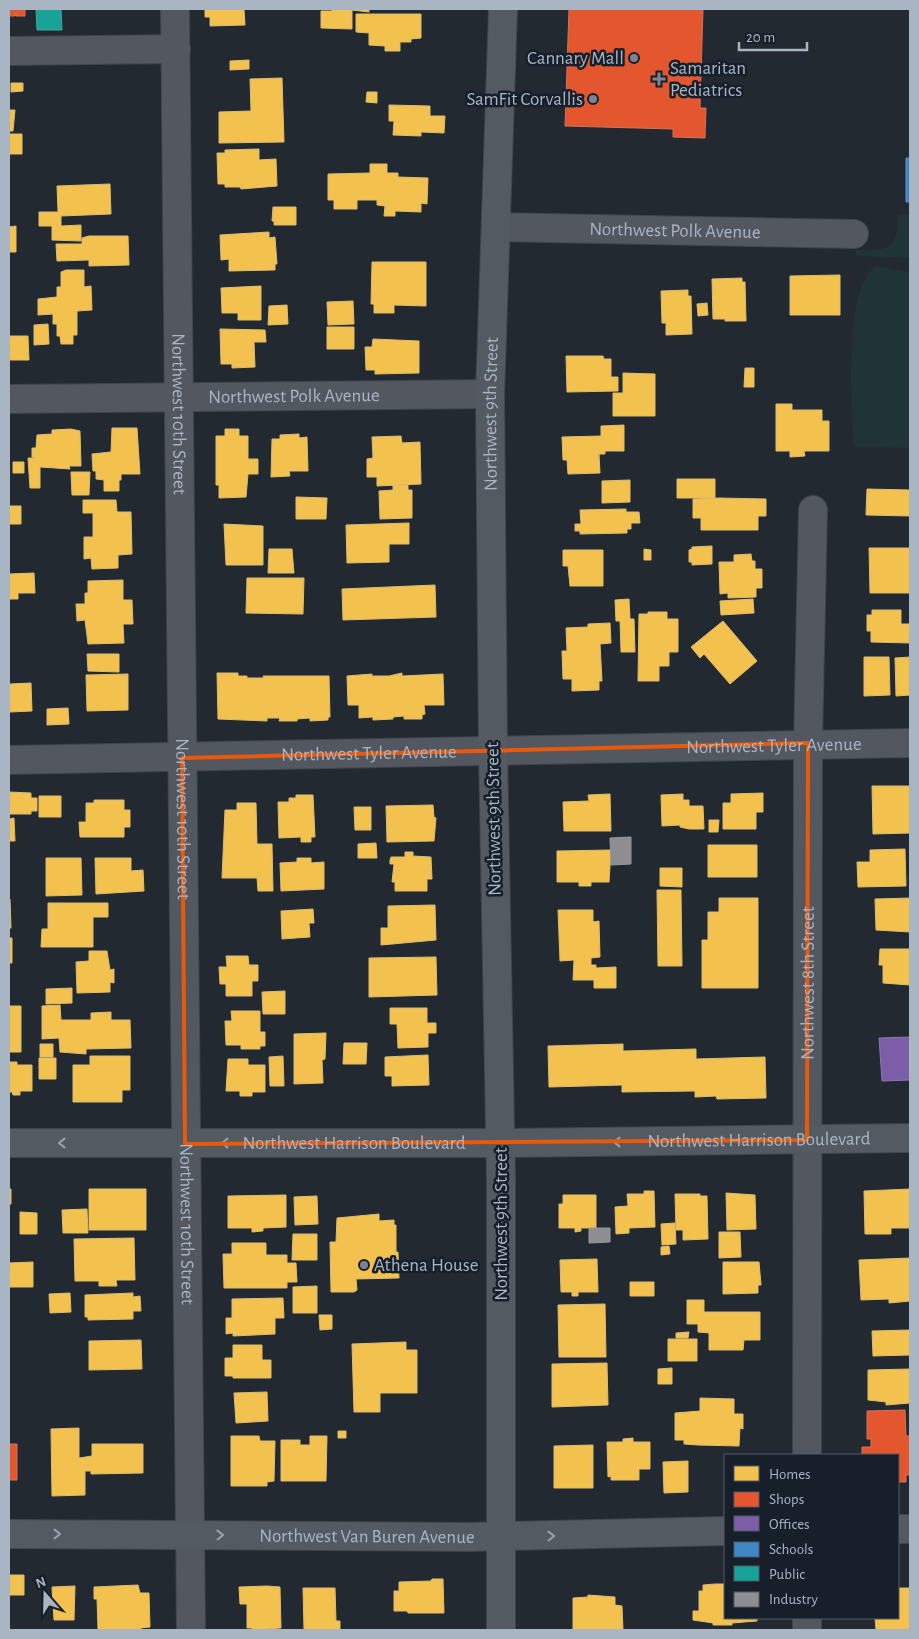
<svg xmlns="http://www.w3.org/2000/svg" width="919" height="1639" font-family="'Alegreya Sans',sans-serif">
<style>
.green{fill:#203336}
.homes{fill:#f2c14e;stroke:#dcbd71}
.shops{fill:#e4572e;stroke:#d3735b}
.offices{fill:#7b5ea7;stroke:#8978b0}
.schools{fill:#3f88c5;stroke:#5f96c5}
.public{fill:#17a398;stroke:#43a8a5}
.industry{fill:#8d8d92;stroke:#9699a1}
.lines{fill:none;stroke-linecap:round;stroke-linejoin:round}
.minor-casing{stroke:#3f444a;stroke-width:30}
.major-casing{stroke:#40454d;stroke-width:30}
.minor{stroke:#525760;stroke-width:28}
.major{stroke:#545a62;stroke-width:28}
.oneway{stroke:#99a3b0}
.marked{fill:none;stroke:#e8590c;stroke-width:4;stroke-linejoin:round}
.poi-dot{fill:#7b8490;stroke:#171f2b;stroke-width:2}
.labels{text-anchor:middle;dominant-baseline:central;stroke-width:5;stroke-linejoin:round;paint-order:stroke}
.poi-label{font-size:19px;fill:#aab5c4;stroke:#171f2b;text-anchor:end}
.street-label{font-size:19px;fill:#aab5c4;stroke:#171f2b}
</style>
<rect width="100%" height="100%" fill="#232930"/>
<path class="green" d="M910,214V258L856,256V250C890,250 897,250 898,215Z
M877,266L910,272V448L854,447C851,414 843,281 877,266Z"/>
<path class="homes" d="M205,9H244L245,25L210,26V17H205Z
M332,9H369V12L352,10V29L321,28V11H332Z
M356,14H421V38L411,39V42H400V51H385V46L369,45V33L356,32Z
M249,60V69L230,70V61Z
M282,78L284,142L219,143V112L251,111L250,79Z
M11,83H23V91L11,92Z
M367,92H377V103L366,102Z
M389,105L430,106V116H445L444,133L421,132V136L393,135L394,121H389Z
M9,110H15L13,131H9Z
M9,134H22V154H9Z
M259,149V160L276,159L277,186L241,189L240,187H225V184H218L217,153H225V150Z
M370,164H387V173H398V177L428,178L427,204L421,203V212L395,211V216H384L385,206L377,205V200H357V209H334V200H328V174L370,173Z
M110,184L111,214L61,216V226L81,225V241L52,240V226H39V212H58L57,186Z
M273,207H296V225H274V221H272Z
M16,226V252H9V227Z
M269,232V238L275,237L277,264H275V270L229,271V259L221,260L220,235Z
M89,236H128L129,265L89,266V260L57,261L56,244H82V238Z
M372,262H426V306L394,305V313H374V304H371Z
M66,270H84V287L91,286L92,310L77,311V335H73V344H61L60,336H57V324H53V314L38,315V299L57,297V287H61V272Z
M840,275V315H790V276Z
M742,278V282H745L746,321H725V319H713L712,279Z
M261,286V320H238V313H222L221,288Z
M688,290V296H691L692,334L666,335V323H662L661,291Z
M353,301L354,324L328,325L327,302Z
M707,303L708,315L698,316L697,304Z
M287,305L288,324L268,325L269,306Z
M48,324L49,344L34,345V325Z
M327,327H354V349H327Z
M220,329L265,330L266,342H254L255,367L232,368V364H221Z
M9,336H28L29,360H9Z
M373,339L419,341V373L375,374V370H366L365,347H372Z
M566,356H603L604,359H611V377H618V391L567,392Z
M745,368H754V387H744Z
M623,373L655,374V416H613V393H623Z
M776,404H792V410H822V421H829V451H804L805,456L790,457V451H776Z
M624,425V451H605V454H599L600,473L568,474L567,460H563L562,437L601,436V426Z
M112,428H137L140,474H121V480H119V491H104V480L96,479V471H93L92,454L111,452Z
M71,429L80,431L81,466H69L70,469L40,467V488H30L28,458H35L32,457V448H36L37,435L52,434V430Z
M225,429H239V436H248V459H258V474H248L246,497L219,498V485H216V436H225Z
M299,434V438L307,437L308,471H289L290,476L271,477L272,439H280V435Z
M401,436L402,443L420,442L421,484L377,486V477H367V459L373,458L372,437Z
M13,462H24V473H13Z
M71,472H90L89,495H72Z
M677,479H715V498H677Z
M630,480V502L602,503V481Z
M393,485H408V490H412V518L380,519L379,491L393,490Z
M867,489L910,490V516L866,515Z
M296,497L327,498L326,519H296Z
M719,498L766,499V516H758V530H701V518H693V499Z
M83,500H116L117,512H131L132,554L118,555V568L92,569L91,558L84,559V537H93V513H83Z
M9,506H21V524H9Z
M626,509V512H639L640,523H631V529H627V533L580,534V531H575V524H581L580,510Z
M409,523V544H389V562L347,563L346,525Z
M224,524L263,526V565H226Z
M712,546V564L692,565V562H689V550L692,549V547Z
M869,548H910V593H870Z
M269,549H292L294,573H268Z
M644,549L651,550V560H644Z
M563,550H603V586H570L568,566H563Z
M751,554L752,561H755V569H762V588H756V597L728,598V593L720,594L719,562H734V555Z
M34,573L35,593H18V599H9V574Z
M247,578H304L303,614L246,613Z
M123,580V600H132L133,624H123L124,643L88,644L85,620L77,621L76,604H85V593H88V581Z
M435,585L436,617L343,620L342,589Z
M629,599L630,619H634L635,652H621L620,621H616L615,600Z
M753,599L754,613L721,615L720,601Z
M872,610H901V624H910V643L871,642V631H867V615H872Z
M648,612H667V619H678V652H669V666H659V681H638L639,614H648Z
M723,621L757,661L730,684L704,654L700,658L691,647Z
M610,623L611,643L600,644L602,681H599V690L572,691V679H563L562,651H567L566,628L588,627V624Z
M87,654H119V672L88,671Z
M864,657H889L890,695L864,696Z
M910,657V695L896,696L895,658Z
M217,673H238V676H247V678H264L263,676H329L330,717H328V720L310,721V718L297,719V721H279L280,718H267V721L218,719Z
M402,673V676L443,674L444,705H424L425,714L422,715V719H404V716L393,717V719L373,720V717L359,718V705H348L347,676L372,674V676H389Z
M128,674V710L87,711L86,675Z
M31,683L32,711L10,712V684Z
M68,708L69,724L47,725V709Z
M872,786H910V833L873,834Z
M9,792L31,793V798H37V811H31V814H9Z
M763,793V812H756V829H723V803H731V794Z
M610,794L611,831H564L563,802L589,801L588,795Z
M683,794V800H689V806H703L704,829H689L680,827V825L662,826L661,795Z
M296,795H313L315,837H311V842H301V837L279,838L278,802H289V798H296Z
M39,796H61V817H39Z
M94,800H124V810H130V827H124V837H80L79,822H86V803H94Z
M237,803H256L257,844H272L273,891H258L257,878H222L225,810H237Z
M433,805L434,817L436,818L434,841L387,842L386,806Z
M354,807H371V830H355Z
M14,818L15,841H9V819Z
M709,820H719L718,832H709Z
M376,843L377,858H358V844Z
M708,845H757V877H708Z
M905,849L906,886L858,887L857,862H870V850Z
M611,850L609,882H591V886H579V882H557V851Z
M405,852H413V856L431,857L432,879H427V891H395V882H392L394,864H390V860L391,857H405Z
M46,858H81L82,895L46,896Z
M95,858H131V871L143,870L144,891L96,894Z
M297,858H311V863L324,862V889L281,891L280,863L297,862Z
M660,868H682V887L660,886Z
M657,890H681L682,966H658Z
M719,898H758V988H702V940H708V912H719Z
M910,898V932L876,930L875,899Z
M9,899H10L11,928H9Z
M48,903H108V917H93V947H41L42,929H48Z
M435,905L436,940L381,945V928H388V906Z
M313,909L314,923H309L310,937L282,939L281,911Z
M558,910H593V922L599,921L600,957L591,958V965H596V968L616,967V988H594V980H573L574,960L560,961Z
M9,938H12V963H9Z
M880,949H910V985L883,983V965H879Z
M89,951H107L110,970L114,969V983L110,982V992L77,993L76,962L89,961Z
M226,956H248L249,965H258V981H252V996H226V984H220L219,967H227Z
M436,957L437,995L369,997V958Z
M72,988V1003L46,1004V989Z
M285,991V1014H263L262,992Z
M60,1005L61,1020H91V1013L111,1012V1020H130L131,1048L86,1049V1054L60,1052L59,1038L42,1039V1006Z
M9,1006H21V1052H9Z
M390,1008H427V1023H436V1033H428V1047L398,1048L397,1024H390Z
M231,1011H260V1032H265V1046H260V1049H241V1045H226L225,1021H232Z
M326,1033L325,1059L322,1060L323,1083L294,1084V1034Z
M344,1043H367L366,1064H343Z
M40,1044H53V1057H40Z
M623,1044V1051L696,1049V1059L765,1057L766,1098L717,1099L716,1096L695,1097V1091L622,1092V1085L549,1087L548,1046Z
M428,1055L429,1085L392,1086V1076H385V1057Z
M90,1056H130V1090H122V1102H73V1065H90Z
M283,1056L284,1086H270L269,1057Z
M39,1058H56V1079H39Z
M228,1059H248V1065H265V1092H252V1096H240V1091H226Z
M9,1062H17V1065H32V1091H20V1095H13L12,1092H9Z
M9,1189H11V1204H9Z
M89,1189H146V1230H89Z
M910,1189L909,1228H891V1234H865L864,1191Z
M644,1191H654L655,1227L629,1228V1233L616,1234L615,1207L628,1206L627,1194H644Z
M726,1193L755,1195L756,1229L727,1230Z
M675,1194H700V1196H707L708,1239L683,1240V1230H676Z
M286,1195V1227L263,1228V1231L252,1232V1228H228V1196Z
M563,1195H596V1228H581V1231L575,1232V1228H559V1204H563Z
M317,1196L318,1224L295,1225L294,1197Z
M87,1209L88,1233H63L62,1210Z
M20,1212L37,1213V1234H20Z
M379,1214V1221L394,1220V1225H396V1252H398L399,1278L356,1279L357,1290L354,1292H331L330,1242H336L337,1218Z
M675,1223L676,1244L662,1245L661,1224Z
M719,1232H740L741,1257L719,1258Z
M293,1234H317V1260H292Z
M134,1238L135,1280H116L117,1286H99V1281H75L74,1239Z
M232,1243H266V1255H287V1263H296L297,1282H287V1288H224L223,1254H232Z
M669,1246L670,1254L661,1255V1247Z
M910,1258V1301L889,1303V1299L861,1300L859,1260Z
M597,1259L598,1292H578V1296H572V1292H561L560,1260Z
M33,1262V1287H10L9,1263Z
M723,1262H759L761,1285H758V1293L723,1294Z
M630,1282H654V1296H630Z
M317,1286V1313H293V1287Z
M70,1293L71,1312L50,1313L49,1294Z
M133,1293V1297L140,1296L141,1311H133V1319L88,1320V1317H85V1295Z
M283,1298L284,1318H275V1334L233,1336V1333L226,1334V1318H232V1299Z
M687,1300H704V1312H760V1340H744L743,1350H709V1333L698,1332V1324H687Z
M605,1304L606,1357H559L558,1305Z
M319,1315H332V1329L320,1330Z
M910,1330V1355L873,1356L872,1331Z
M689,1332L688,1338H676V1333Z
M668,1339H697V1361H668Z
M141,1340L142,1369L89,1370V1341Z
M406,1342V1350H417V1393H380V1412H354L352,1344Z
M233,1345H262V1360H271V1378H233V1376H225V1358H233Z
M607,1363L608,1405L552,1407V1364Z
M672,1368V1384H658V1369Z
M910,1369V1403L886,1405V1402L868,1400V1370Z
M267,1392L268,1421L236,1423L234,1393Z
M700,1398L734,1399V1414H743V1429L740,1428L739,1446L698,1445L684,1444V1440H675V1413L700,1411Z
M79,1428V1458L92,1456V1444H143V1473L91,1474V1471H85V1495L52,1496L51,1429Z
M338,1431H346V1438H338Z
M231,1436H259L260,1441H275L274,1481L267,1482V1486H231Z
M310,1436H327L326,1481H281V1440H300V1445H310Z
M633,1438V1442H650V1469H639V1480H611V1476L608,1477L607,1442H623V1439Z
M593,1445V1488H554V1446Z
M688,1461V1492L664,1493L663,1462Z
M9,1575H24V1595H9Z
M432,1579H443L444,1613H408L407,1611H394V1591H399V1582L431,1581Z
M715,1584H725V1618H757V1621L732,1623V1625H713V1623L693,1620V1611H699V1591H703V1585Z
M138,1585L140,1593H149L150,1627L141,1628V1630H98L97,1599H94V1587Z
M75,1586L74,1620H54L52,1587Z
M267,1586L280,1587L281,1628L252,1630V1628H247V1604H240L239,1587Z
M303,1588H335L336,1621H340V1630H304Z
M898,1588H910V1630H876L875,1618H898Z
M588,1595L615,1597V1605L622,1606L623,1630H573V1598L588,1597Z"/>
<path class="shops" d="M9,9H25V16H16V13L15,16H9Z
M569,9H703L700,108H706L705,138L673,137V129L565,126Z
M905,1410L906,1436H910V1475H906V1482H898V1455H862V1447H871V1439H867V1411Z
M9,1444H17V1480H9Z"/>
<path class="offices" d="M910,1037V1080L882,1081L879,1038Z"/>
<path class="schools" d="M906,158H910V202H906Z"/>
<path class="public" d="M36,9H61L62,30H37Z"/>
<path class="industry" d="M631,837V864L611,865L610,838Z
M589,1228H610V1242L589,1243Z"/>
<g class="lines">
<defs>
<g id="minor">
<path id="s1" d="M175,9L191,1630"/>
<path d="M9,51L176,49"/>
<path id="s2" d="M496,227L854,234"/>
<path id="s3" d="M9,399L490,394"/>
<path id="s4" d="M9,760L910,743"/>
<path id="s5" d="M807,1455L808,743L813,510"/>
<path d="M807,1630V1618"/>
</g>
<g id="major">
<path id="s6" d="M9,1143H501L910,1138"/>
<path d="M898,1529H910"/>
<path id="s7" d="M9,1534L469,1537L725,1531"/>
<path id="s8" d="M501,1630V1181L493,750L490,394L503,9"/>
</g>
</defs>
<use href="#minor" class="minor-casing"/>
<use href="#major" class="major-casing"/>
<use href="#minor" class="minor"/>
<use href="#major" class="major"/>
</g>
<defs><path id="oneway-chevron" d="M-2-3.5L2.5 0L-2 3.5" fill="none" stroke-width="1.6" stroke-linecap="round" stroke-linejoin="round" transform="scale(1.25)"/></defs>
<g class="oneway">
<use href="#oneway-chevron" transform="translate(617 1142) rotate(180)"/>
<use href="#oneway-chevron" transform="translate(62 1143) rotate(-180)"/>
<use href="#oneway-chevron" transform="translate(225 1143) rotate(180)"/>
<use href="#oneway-chevron" transform="translate(57 1534)"/>
<use href="#oneway-chevron" transform="translate(220 1535) rotate(-1)"/>
<use href="#oneway-chevron" transform="translate(551 1536) rotate(-1)"/>
</g>
<path class="marked" d="M808,743L807,1140L185,1144L182,758Z"/>
<g class="poi-dot">
<circle cx="634" cy="58" r="5"/>
<path d="M656.5 71.5h5v5h5v5h-5v5h-5v-5h-5v-5h5z"/>
<circle cx="593" cy="99" r="5"/>
<circle cx="364" cy="1265" r="5"/>
</g>
<g class="labels">
<g class="poi-label">
<text x="624" y="58">Cannary Mall</text>
<text x="670" y="68" text-anchor="start">Samaritan<tspan x="670" dy="22">Pediatrics</tspan></text>
<text x="583" y="99">SamFit Corvallis</text>
<text x="374" y="1265" text-anchor="start">Athena House</text>
</g>
<g class="street-label">
<text stroke="none"><textPath href="#s2" startOffset="179">Northwest Polk Avenue</textPath></text>
<text stroke="none"><textPath href="#s3" startOffset="285">Northwest Polk Avenue</textPath></text>
<text stroke="none"><textPath href="#s8" startOffset="1216">Northwest 9th Street</textPath></text>
<text stroke="none"><textPath href="#s1" startOffset="405">Northwest 10th Street</textPath></text>
<text stroke="none"><textPath href="#s4" startOffset="765">Northwest Tyler Avenue</textPath></text>
<text stroke="none"><textPath href="#s4" startOffset="360">Northwest Tyler Avenue</textPath></text>
<text transform="translate(494 819) rotate(-91)">Northwest 9th Street</text>
<text stroke="none"><textPath href="#s1" startOffset="810">Northwest 10th Street</textPath></text>
<text stroke="none"><textPath href="#s5" startOffset="472">Northwest 8th Street</textPath></text>
<text stroke="none"><textPath href="#s6" startOffset="750">Northwest Harrison Boulevard</textPath></text>
<text stroke="none"><textPath href="#s6" startOffset="345">Northwest Harrison Boulevard</textPath></text>
<text stroke="none"><textPath href="#s1" startOffset="1215">Northwest 10th Street</textPath></text>
<text transform="translate(501 1224) rotate(-90)">Northwest 9th Street</text>
<text stroke="none"><textPath href="#s7" startOffset="358">Northwest Van Buren Avenue</textPath></text>
</g>
</g>
<rect width="919" height="1639" fill="none" stroke="#aab5c4" stroke-width="20"/>
<rect x="724" y="1454" width="175" height="165" fill="#171f2b" stroke="#525b68"/>
<rect x="734" y="1466" width="25" height="15" fill="#f2c14e" stroke="#525b68"/>
<text x="769" y="1479" font-size="15" fill="#aab5c4">Homes</text>
<rect x="734" y="1492" width="25" height="15" fill="#e4572e" stroke="#525b68"/>
<text x="769" y="1504" font-size="15" fill="#aab5c4">Shops</text>
<rect x="734" y="1516" width="25" height="15" fill="#7b5ea7" stroke="#525b68"/>
<text x="769" y="1529" font-size="15" fill="#aab5c4">Offices</text>
<rect x="734" y="1542" width="25" height="15" fill="#3f88c5" stroke="#525b68"/>
<text x="769" y="1554" font-size="15" fill="#aab5c4">Schools</text>
<rect x="734" y="1566" width="25" height="15" fill="#17a398" stroke="#525b68"/>
<text x="769" y="1579" font-size="15" fill="#aab5c4">Public</text>
<rect x="734" y="1592" width="25" height="15" fill="#8d8d92" stroke="#525b68"/>
<text x="769" y="1604" font-size="15" fill="#aab5c4">Industry</text>
<g transform="translate(45 1594) rotate(340)" stroke="#171f2b" stroke-width="4" paint-order="stroke">
<path d="M0-4L9 19L0 12L-9 19Z" fill="#aab5c4"/>
<text y="-8" font-size="14" font-weight="bold" text-anchor="middle" fill="#aab5c4">N</text>
</g>
<path d="M739 42v8h68v-8" fill="none" stroke="#aab5c4" stroke-width="2.5"/>
<text x="746" y="42" font-size="15" fill="#aab5c4" stroke="#171f2b" stroke-width="4" paint-order="stroke">20 m</text>
</svg>
